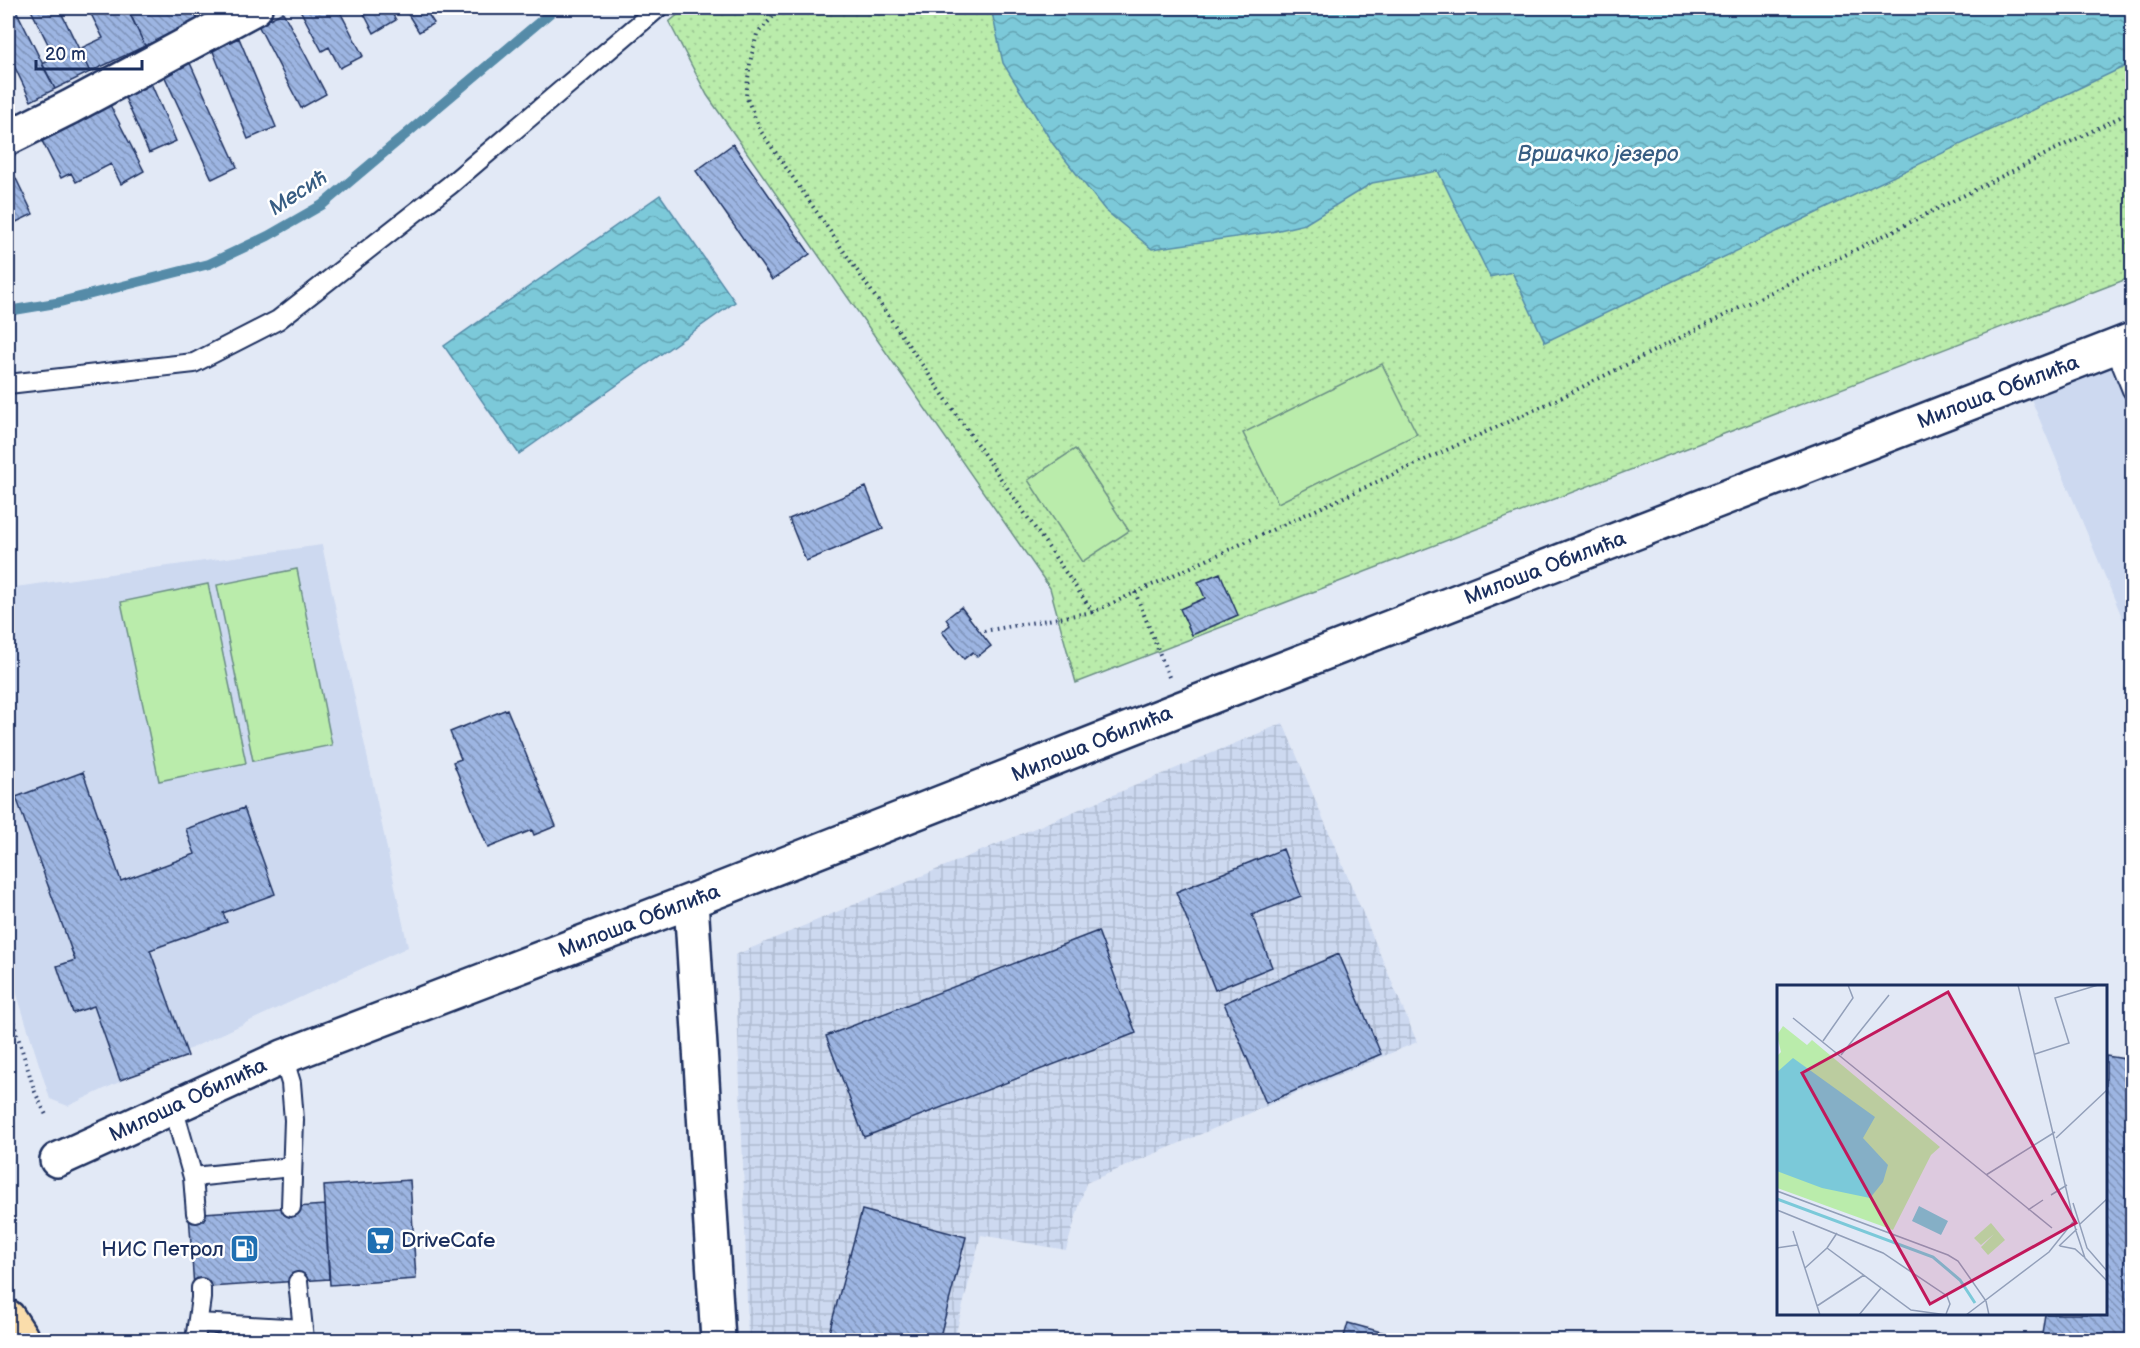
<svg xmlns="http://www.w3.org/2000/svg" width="2140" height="1348" font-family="'Balsamiq Sans',sans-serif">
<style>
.built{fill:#cdd9f0}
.industrial{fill:url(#industrial-grid)}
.park{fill:url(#park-dots);stroke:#6a8e84;stroke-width:1.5}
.garden{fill:#baecab;stroke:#6a8e84;stroke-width:1.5}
.water{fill:url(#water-waves);stroke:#558ba8;stroke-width:1.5}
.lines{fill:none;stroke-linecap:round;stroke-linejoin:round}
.stream{stroke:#558ba8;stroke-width:10}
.building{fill:url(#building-back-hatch);stroke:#1b2f5e;stroke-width:1.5}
.service-casing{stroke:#1b2f5e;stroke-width:22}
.minor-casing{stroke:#1b2f5e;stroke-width:38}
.primary-casing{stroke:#1b2f5e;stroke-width:38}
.path{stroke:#1b2f5e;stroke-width:4;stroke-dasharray:1.5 4.5;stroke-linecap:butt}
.service{stroke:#fff;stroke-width:18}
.minor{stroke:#fff;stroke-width:33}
.primary{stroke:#faddab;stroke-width:33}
.labels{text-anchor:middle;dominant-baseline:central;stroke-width:5;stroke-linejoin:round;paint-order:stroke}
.street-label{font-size:21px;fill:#1b2f5e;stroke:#fff}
.poi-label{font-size:21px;fill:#1b2f5e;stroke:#fff;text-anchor:start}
.water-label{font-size:22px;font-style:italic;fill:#385d83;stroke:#fff}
.inset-river{fill:none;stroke:#7bc9d9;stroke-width:3}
.inset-road{fill:none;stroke:#929fb9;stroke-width:1.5}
.view{fill:#c2185b;fill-opacity:0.15;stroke:#c2185b;stroke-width:3}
.inset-edge{fill:none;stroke:#1b2f5e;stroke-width:3}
</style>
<defs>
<pattern id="industrial-grid" width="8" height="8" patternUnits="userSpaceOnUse" patternTransform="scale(1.5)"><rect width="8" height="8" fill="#cdd9f0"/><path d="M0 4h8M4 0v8" fill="none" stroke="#afbbd0"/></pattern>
<pattern id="park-dots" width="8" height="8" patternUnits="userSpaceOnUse" patternTransform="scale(1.5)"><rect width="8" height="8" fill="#baecab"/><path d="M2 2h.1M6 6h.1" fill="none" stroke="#9fcb96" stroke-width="1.8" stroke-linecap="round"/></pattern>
<pattern id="water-waves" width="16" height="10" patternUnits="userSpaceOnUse" patternTransform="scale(1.5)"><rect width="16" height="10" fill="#7bc9d9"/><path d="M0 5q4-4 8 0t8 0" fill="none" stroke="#64a4b3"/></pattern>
<pattern id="building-back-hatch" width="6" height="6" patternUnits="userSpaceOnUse" patternTransform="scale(1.5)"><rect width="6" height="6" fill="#9db5e2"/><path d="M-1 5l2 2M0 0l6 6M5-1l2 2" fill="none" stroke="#7f94ba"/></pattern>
</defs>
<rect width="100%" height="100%" fill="#e2e9f6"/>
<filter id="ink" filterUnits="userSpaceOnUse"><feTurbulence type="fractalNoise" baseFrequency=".0167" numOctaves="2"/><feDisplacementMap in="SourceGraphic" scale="12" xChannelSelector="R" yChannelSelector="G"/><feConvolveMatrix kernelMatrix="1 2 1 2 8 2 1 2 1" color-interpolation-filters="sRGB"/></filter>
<g filter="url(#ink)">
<path class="built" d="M2132,337V641L2024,382Z
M322,545L408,947L68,1106L50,1099L8,966V588Z"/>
<path class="industrial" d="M1283,723L1417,1042L1086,1183L1066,1250L981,1235L954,1340H748L744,1191L735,955Z"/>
<path class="park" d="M686,8H2132V277L1076,683L1050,588L707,95L669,22Z"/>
<path class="garden" d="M1382,364L1417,434L1278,503L1243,433Z
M1075,449L1129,531L1082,562L1028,480Z
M297,569L332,745L253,761L217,585Z
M208,584L246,763L159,781L121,602Z"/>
<path class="water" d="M991,8H2132V63L1545,342L1512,272L1490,277L1438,171L1372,183L1305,224L1271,232L1152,249L1105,210L1053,144L1003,63Z
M660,195L735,302L519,454L444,346Z"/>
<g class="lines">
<path class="stream" d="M8,311L56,303L209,264L268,236L322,205L556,8"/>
</g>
<path class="building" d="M8,8H15L55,89L31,101L8,53Z
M30,8H59L90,72L55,89L42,64L55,58Z
M88,8H127L145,46L90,72L79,49L103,38Z
M143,8H192L199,22L145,46L130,13Z
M299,8H338L363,56L340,68L329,47L322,51Z
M361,8H389L396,20L374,33Z
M404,8H424L434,23L419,32Z
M283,12L326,94L301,108L258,25Z
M239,38L276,127L248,139L212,49Z
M190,63L237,167L212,179L164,75Z
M150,81L176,141L149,153L123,93Z
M110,105L144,171L121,184L111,164L76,182L71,173L61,178L42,141Z
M733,144L810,254L772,280L696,171Z
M8,162L33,214L8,226Z
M866,487L883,529L806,561L789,519Z
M1220,573L1238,615L1192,635L1180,609L1205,598L1198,582Z
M961,607L991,646L977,657L973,652L964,659L942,632L950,625L946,619Z
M507,709L556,826L534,835L532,830L488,848L453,762L461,759L450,732Z
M83,772L121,881L195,854L186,829L244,808L275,894L223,913L227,922L150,950L188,1056L120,1080L94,1006L73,1013L57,966L75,960L16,797Z
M1283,849L1301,896L1252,915L1272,967L1215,990L1176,892Z
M1098,931L1136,1033L864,1137L826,1036Z
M1339,954L1381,1054L1266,1103L1224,1003Z
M2106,1056L2132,1060V1340H2041L2045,1314H2106Z
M410,1180L416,1279L330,1285L324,1186Z
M325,1205L329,1279L194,1288L189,1214Z
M862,1210L966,1237L939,1340H827Z
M1348,1323L1411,1340H1343Z"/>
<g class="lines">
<defs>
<path id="service" d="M2115,348L2132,390
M8,384L194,363L278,320L450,185L658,8
M283,1057L291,1083L294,1120L291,1207
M173,1107L193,1177L196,1213
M193,1177L292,1167
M298,1282L304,1339
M199,1323L303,1329
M195,1340L201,1298V1288"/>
<path id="minor" d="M8,138L70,107L255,8
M691,901L718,1340
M57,1160L283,1057L691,901L1182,708L2132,340"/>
<path id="primary" d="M8,1317L21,1337"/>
</defs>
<use href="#service" class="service-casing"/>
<use href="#minor" class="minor-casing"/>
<use href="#primary" class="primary-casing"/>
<path class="path" d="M781,8L757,34L750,62L746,96L760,130L1093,612L1558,399L2132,111
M1135,592L1169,677
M984,631L1093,612
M8,1005L35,1092L46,1115"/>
<use href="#service" class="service"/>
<use href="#minor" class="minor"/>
<use href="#primary" class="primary"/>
</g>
</g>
<defs>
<symbol id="supermarket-square" viewBox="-11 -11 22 22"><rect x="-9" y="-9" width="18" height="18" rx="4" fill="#1f6fb2" stroke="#fff"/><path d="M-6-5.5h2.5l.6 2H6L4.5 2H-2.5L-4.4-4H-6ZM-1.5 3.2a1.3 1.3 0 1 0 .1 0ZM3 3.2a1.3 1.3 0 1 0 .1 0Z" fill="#fff"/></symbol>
<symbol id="fuel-square" viewBox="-11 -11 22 22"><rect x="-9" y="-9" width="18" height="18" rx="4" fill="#1f6fb2" stroke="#fff"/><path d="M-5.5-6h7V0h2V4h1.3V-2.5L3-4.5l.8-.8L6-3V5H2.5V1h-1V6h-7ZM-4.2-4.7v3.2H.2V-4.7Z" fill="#fff"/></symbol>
</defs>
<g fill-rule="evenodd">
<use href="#supermarket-square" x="364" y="1224" width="33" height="33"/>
<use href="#fuel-square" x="228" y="1232" width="33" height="33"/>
</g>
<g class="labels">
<g class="street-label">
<text transform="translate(1998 392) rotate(-21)">Милоша Обилића</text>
<text transform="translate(1545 568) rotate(-21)">Милоша Обилића</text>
<text transform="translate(1092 744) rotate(-22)">Милоша Обилића</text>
<text transform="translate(639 921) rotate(-21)">Милоша Обилића</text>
<text transform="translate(188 1100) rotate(-25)">Милоша Обилића</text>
</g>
<g class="poi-label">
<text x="401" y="1240">DriveCafe</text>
<text x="224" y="1249" text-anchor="end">НИС Петрол</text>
</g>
<g class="water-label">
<text x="1598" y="154">Вршачко језеро</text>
<text transform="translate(298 193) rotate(-33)">Месић</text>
</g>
</g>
<g transform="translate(1777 985)">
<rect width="330" height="330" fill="#e2e9f6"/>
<path d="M6,41L30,60L35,55L163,162L154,170L116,245L0,203V71L4,67L0,50Z" fill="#baecab"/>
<path d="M115,140L131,151L126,159L110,148ZM214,238L228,255L211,270L204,262L217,249L204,260L197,253Z" fill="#baecab"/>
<path d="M16,73L98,132L86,153L111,180L106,197L93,213L45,203L0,186V87ZM142,221L171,236L164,250L135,236Z" fill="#7bc9d9"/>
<path class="inset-river" d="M0,214L156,272L183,295L198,318"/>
<path class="inset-road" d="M241,0L299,246L308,273L330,296M16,33L275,243M46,56L76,13L71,0M258,69L292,58L278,13L321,0M64,70L112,10M279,153L330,105M209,190L278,147M0,206L171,270L181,276L209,316L212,330M274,210L290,200M296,218L310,263L330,286M0,225L106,268L170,311L173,319L169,329M251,225L266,215M303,239L330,214M16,246L43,330M282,261L300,244M283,261L298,264L307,272M0,263L20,260M50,263L134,325L170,330M28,283L50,263L60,248M40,321L87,290M82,330L104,303M189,330L272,267L296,237"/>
<path class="view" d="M171,7L299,238L153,319L25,88Z"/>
<rect width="330" height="330" class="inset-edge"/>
</g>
<rect width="2140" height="1348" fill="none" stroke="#fff" stroke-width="30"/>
<rect x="15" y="15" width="2110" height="1318" fill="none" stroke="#1b2f5e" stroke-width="2" filter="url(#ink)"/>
<path d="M36 60v9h106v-9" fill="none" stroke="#1b2f5e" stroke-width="3"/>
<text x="45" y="60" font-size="18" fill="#1b2f5e" stroke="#ffffff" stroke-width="4.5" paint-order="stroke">20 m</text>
</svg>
